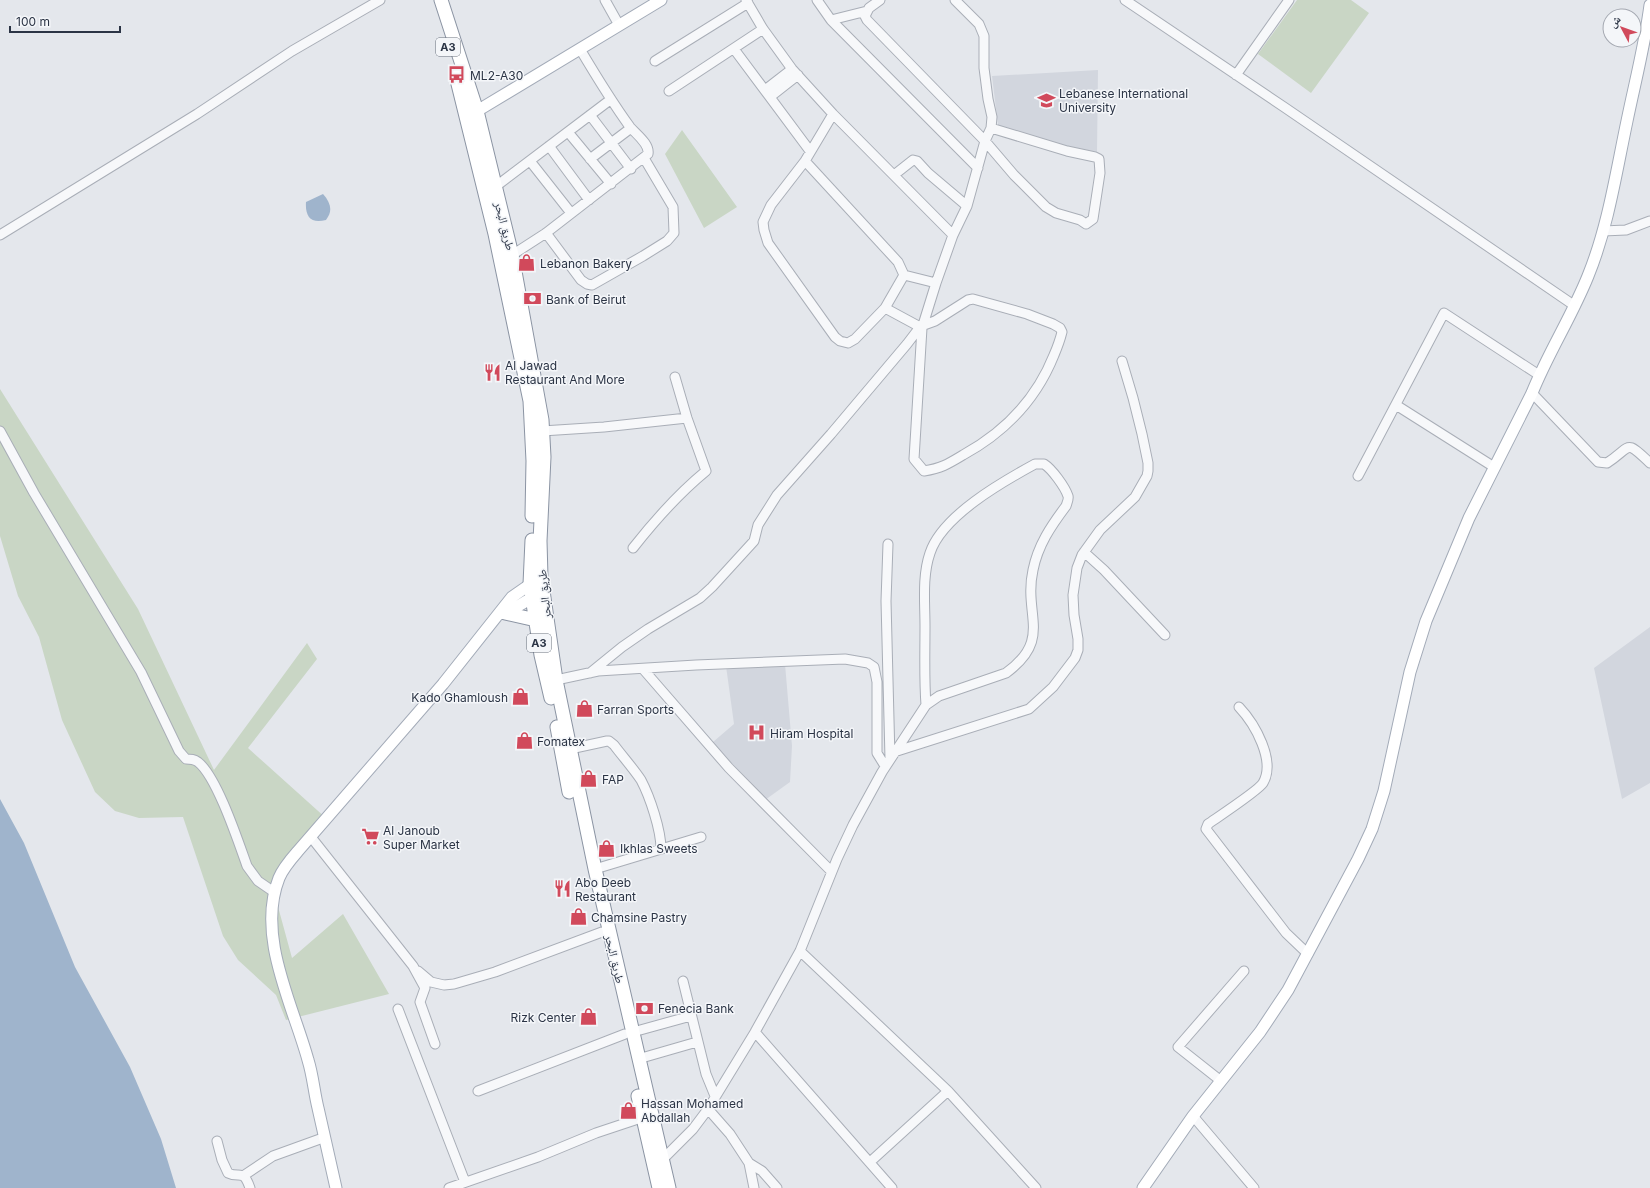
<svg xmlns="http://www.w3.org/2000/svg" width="1650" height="1188" font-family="Inter,'Noto Naskh Arabic',sans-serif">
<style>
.built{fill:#d2d6de}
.green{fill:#c9d6c5}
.water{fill:#9fb4cc}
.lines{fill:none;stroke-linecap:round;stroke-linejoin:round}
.minor-casing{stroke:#a9aeb7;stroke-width:11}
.major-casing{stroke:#a3abb8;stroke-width:13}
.highway-casing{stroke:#8b94a3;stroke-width:15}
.minor{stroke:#f7f8fa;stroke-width:9}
.major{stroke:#fff;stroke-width:11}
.highway{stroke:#fff;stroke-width:13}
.labels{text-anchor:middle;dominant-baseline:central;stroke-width:3;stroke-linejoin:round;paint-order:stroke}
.shield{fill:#f4f6f9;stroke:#676e7b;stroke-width:1}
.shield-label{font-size:11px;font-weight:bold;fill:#2b3445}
.poi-label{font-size:12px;fill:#2b3445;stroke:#f4f6f9;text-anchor:start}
.street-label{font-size:12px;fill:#2b3445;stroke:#f4f6f9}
</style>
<rect width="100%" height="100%" fill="#e4e7ec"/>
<path class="built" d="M1098,70L1097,152L1068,146L998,125L992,76Z
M1650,627V783L1622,799L1594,668Z
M785,664L792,746L790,782L765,800L713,742L734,724L726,666Z"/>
<path class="green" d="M1297,0H1351L1369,13L1311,93L1258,54Z
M682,130L737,207L704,228L665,154Z
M0,389L138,609L214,770L307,643L317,659L248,748L327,819L311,837L274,892L292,958L343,914L389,994L286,1020L276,995L238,960L223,936L183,817L139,818L115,811L95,792L62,720L39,637L18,596L0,536Z"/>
<path class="water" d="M323,194C331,203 333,211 326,220C311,224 305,217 306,202Z
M0,799L24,843L75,967L130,1067L161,1139L176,1188H0Z"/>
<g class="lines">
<defs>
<path id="minor" d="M605,0L619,25
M746,0L763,29L792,69L833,114L953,235
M817,0L831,20L978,168
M880,0L869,8L865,16L867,20L985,141L1014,175L1046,207L1056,213L1080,220L1086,224L1093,219L1100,173L1099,159L1095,157L1067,151L991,128
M1125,0L1284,107L1575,306
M831,20L867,11
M734,49L810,151
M655,61L748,3
M1236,75L1289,0
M765,90L792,69
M669,91L763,29
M770,97L798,75
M590,115L631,169
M568,132L611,184
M549,146L589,200
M590,159L631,128
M530,161L571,213
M805,161L898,262L904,275L885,308L855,339L848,343L840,341L835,337L768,243L764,230L763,222L771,205L805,161L833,114
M894,175L913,160L917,161L928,173L967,206
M495,187L610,100
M1603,231L1626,230L1650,221
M546,233L581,280L587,284L592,285L643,256L667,241L674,233L673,207L644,158
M0,235L197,114L292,51L380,0
M512,255L546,233L648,154C650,144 636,134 630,127C612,102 596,76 580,49
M904,275L936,283
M885,308L922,328
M924,325L935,321L968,300L973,299L1027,314L1053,324L1060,328L1062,332C1060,340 1057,348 1054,355C1036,400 1005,432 963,455C948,464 942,468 924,471L914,459L922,328L936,283L953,235L967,206L985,141L991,128L992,117L988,99L984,68V36L979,24L955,0
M1532,393L1598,462L1607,463C1632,447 1624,438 1650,463
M1396,405L1494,467
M0,431L34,493L141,672L179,751L186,759C191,759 194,759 198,762C217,777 238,841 247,866L258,881L274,892
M542,431L604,427L687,418
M1358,476L1444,313L1539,375
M888,544L886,601L890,759
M633,548C655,520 678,494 706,471L687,418L675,377
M1084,552L1104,570L1165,635
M643,669L729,768L831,871
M590,673L622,647L648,629L700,598L712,587L754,541L758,525L777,495L831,434L907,344L920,327
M556,680L598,671L696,665L845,659L868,663L874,667L877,682V753L885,766
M1239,707C1255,724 1276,761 1263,783C1259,790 1218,817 1208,824L1206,829L1286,933L1308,954
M570,749L607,741H609L614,745C623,757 633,768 641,780C650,797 661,830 661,849
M894,752L1029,709L1053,687L1075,658L1078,650V639L1074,615L1073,595L1077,568L1082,555L1100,530L1135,497L1147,476L1148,471V463L1142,434L1133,398L1122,361
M311,837L413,966L425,988L420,1002L435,1044
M595,869L701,837
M800,951L948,1091L1036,1188
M418,971L431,982L444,985L454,984L495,972L602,932
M683,981L706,1074L715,1096
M398,1009L465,1182
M633,1032L691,1016
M755,1032L892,1188
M638,1059L697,1042
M1221,1081L1178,1047L1244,971
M478,1091L625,1034
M708,1109L730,1134L749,1163L762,1171L777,1188
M1193,1116L1254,1188
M217,1141L222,1160L228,1173C240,1179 243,1168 250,1188
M663,1159L693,1129L708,1109L755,1032L800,951L837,859L853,825L882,772L926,705L939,696L1006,673C1053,639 1023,615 1033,570C1038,545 1051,526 1066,506C1067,503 1069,499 1068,496C1065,487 1052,469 1044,464H1035C1002,482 942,516 930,553C922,576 925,603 925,626C925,653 924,679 926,705
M870,1162L948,1091
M749,1163L754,1188
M243,1176L273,1156L320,1139H325
M449,1188L538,1157L596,1133L647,1116"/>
<path id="major" d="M469,114L477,111L661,0
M500,614L510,611L538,594
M336,1188C330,1161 324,1135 318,1108C314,1092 313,1076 308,1060C293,1005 256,936 279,878C283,868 291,859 298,851L443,684L512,597L535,581
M1143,1188L1193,1116L1260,1032L1288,990L1358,859L1372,829L1384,791L1410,672L1426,621L1469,518L1532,393C1548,353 1572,316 1588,276C1608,227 1616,173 1627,121C1635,82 1645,44 1650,5"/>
<path id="highway" d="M441,0L477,111L512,255L542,420L544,457L540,541L541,577L556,680L595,869L669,1188
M456,76L495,234L530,401L533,461L532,516
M532,540L530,584L532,597L541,655L551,698
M505,613L536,620
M557,727L569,792
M638,1096L659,1188"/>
</defs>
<use href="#minor" class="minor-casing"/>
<use href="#major" class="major-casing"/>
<use href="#highway" class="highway-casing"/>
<use href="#minor" class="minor"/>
<use href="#major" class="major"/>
<use href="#highway" class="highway"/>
</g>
<defs>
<symbol id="bus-bare" viewBox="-9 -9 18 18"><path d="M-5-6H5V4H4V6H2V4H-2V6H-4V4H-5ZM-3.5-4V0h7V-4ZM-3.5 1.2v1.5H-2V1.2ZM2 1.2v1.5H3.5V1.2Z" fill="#d1495b" stroke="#f4f6f9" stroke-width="2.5" paint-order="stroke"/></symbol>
<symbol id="university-bare" viewBox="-9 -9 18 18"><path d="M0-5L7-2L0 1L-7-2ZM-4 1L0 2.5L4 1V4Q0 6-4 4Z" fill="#d1495b" stroke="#f4f6f9" stroke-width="2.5" paint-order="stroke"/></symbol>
<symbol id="shop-bare" viewBox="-9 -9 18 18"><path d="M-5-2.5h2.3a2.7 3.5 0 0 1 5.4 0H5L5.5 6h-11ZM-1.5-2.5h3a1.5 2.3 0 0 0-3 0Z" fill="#d1495b" stroke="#f4f6f9" stroke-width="2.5" paint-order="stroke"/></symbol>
<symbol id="bank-bare" viewBox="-9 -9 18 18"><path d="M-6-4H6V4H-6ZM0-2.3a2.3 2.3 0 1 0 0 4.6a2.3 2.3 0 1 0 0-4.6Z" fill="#d1495b" stroke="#f4f6f9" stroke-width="2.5" paint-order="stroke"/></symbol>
<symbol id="restaurant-bare" viewBox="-9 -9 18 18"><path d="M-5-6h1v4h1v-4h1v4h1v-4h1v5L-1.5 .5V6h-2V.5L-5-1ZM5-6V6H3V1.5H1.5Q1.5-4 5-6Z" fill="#d1495b" stroke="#f4f6f9" stroke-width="2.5" paint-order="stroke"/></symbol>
<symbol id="hospital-bare" viewBox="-9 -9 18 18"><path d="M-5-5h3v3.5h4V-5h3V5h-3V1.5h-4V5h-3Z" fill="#d1495b" stroke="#f4f6f9" stroke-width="2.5" paint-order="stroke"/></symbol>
<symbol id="supermarket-bare" viewBox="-9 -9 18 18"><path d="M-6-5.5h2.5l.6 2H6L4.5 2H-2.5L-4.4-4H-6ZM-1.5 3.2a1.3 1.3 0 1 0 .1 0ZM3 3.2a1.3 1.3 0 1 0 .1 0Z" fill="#d1495b" stroke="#f4f6f9" stroke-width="2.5" paint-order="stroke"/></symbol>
</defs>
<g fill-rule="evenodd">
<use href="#bus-bare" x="444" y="62" width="25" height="25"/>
<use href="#university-bare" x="1034" y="88" width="25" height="25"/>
<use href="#shop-bare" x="514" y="250" width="25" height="25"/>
<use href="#bank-bare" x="520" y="286" width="25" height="25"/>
<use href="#restaurant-bare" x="480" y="360" width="25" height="25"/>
<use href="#shop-bare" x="508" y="684" width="25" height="25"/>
<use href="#shop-bare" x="572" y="696" width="25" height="25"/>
<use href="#hospital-bare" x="744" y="720" width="25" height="25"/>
<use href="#shop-bare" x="512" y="728" width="25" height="25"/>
<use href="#shop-bare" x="576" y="766" width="25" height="25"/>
<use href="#supermarket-bare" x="358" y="824" width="25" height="25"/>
<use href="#shop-bare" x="594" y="836" width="25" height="25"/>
<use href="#restaurant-bare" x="550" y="876" width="25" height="25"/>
<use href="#shop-bare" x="566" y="904" width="25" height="25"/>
<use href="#bank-bare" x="632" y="996" width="25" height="25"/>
<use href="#shop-bare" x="576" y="1004" width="25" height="25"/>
<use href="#shop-bare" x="616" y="1098" width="25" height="25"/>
</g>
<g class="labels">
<g class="shield">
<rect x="436" y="38" width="24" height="18" rx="3"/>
<rect x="527" y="634" width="24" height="18" rx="3"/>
</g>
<g class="shield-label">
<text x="448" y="47">A3</text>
<text x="539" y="643">A3</text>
</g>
<g class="poi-label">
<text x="470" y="75">ML2-A30</text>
<text x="1059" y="93">Lebanese International<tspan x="1059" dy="14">University</tspan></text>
<text x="540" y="263">Lebanon Bakery</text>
<text x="546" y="299">Bank of Beirut</text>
<text x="505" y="365">Al Jawad<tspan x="505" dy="14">Restaurant And More</tspan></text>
<text x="508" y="697" text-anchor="end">Kado Ghamloush</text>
<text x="597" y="709">Farran Sports</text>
<text x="770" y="733">Hiram Hospital</text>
<text x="537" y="741">Fomatex</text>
<text x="602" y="779">FAP</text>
<text x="383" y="830">Al Janoub<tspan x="383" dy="14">Super Market</tspan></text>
<text x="620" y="848">Ikhlas Sweets</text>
<text x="575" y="882">Abo Deeb<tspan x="575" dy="14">Restaurant</tspan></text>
<text x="591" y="917">Chamsine Pastry</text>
<text x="658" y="1008">Fenecia Bank</text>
<text x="576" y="1017" text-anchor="end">Rizk Center</text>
<text x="641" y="1103">Hassan Mohamed<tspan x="641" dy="14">Abdallah</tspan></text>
</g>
<g class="street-label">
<text transform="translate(505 226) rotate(76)">طريق البحر</text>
<text transform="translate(544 594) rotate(-96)">طريق البحر</text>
<text transform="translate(615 959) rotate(77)">طريق البحر</text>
</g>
</g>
<g transform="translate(1622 28) rotate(311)"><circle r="19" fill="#f4f6f9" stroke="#a4a8b1"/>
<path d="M0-3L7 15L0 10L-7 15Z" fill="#d1495b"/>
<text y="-6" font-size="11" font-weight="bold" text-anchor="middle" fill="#2b3445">ش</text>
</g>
<path d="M10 26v6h110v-6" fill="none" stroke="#2b3445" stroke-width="2"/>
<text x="16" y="26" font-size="12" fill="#2b3445" stroke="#f4f6f9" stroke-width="3" paint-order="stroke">100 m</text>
</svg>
